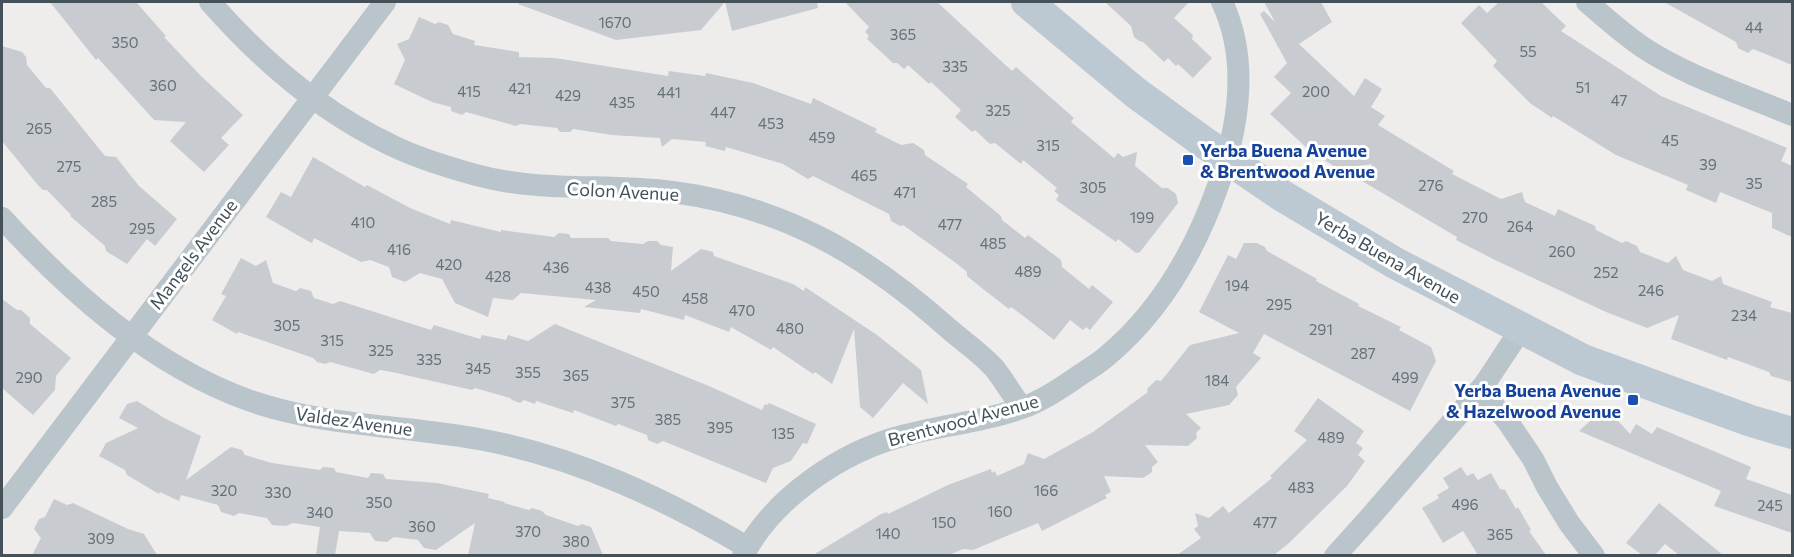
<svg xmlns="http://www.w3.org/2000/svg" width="1794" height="557" font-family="Commissioner,sans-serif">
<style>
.building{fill:#c8ccd1}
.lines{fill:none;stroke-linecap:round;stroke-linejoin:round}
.street{stroke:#bac5cb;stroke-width:22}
.secondary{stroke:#bcc9d3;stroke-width:32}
.transit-dot{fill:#1a4fb4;stroke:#fff;stroke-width:2}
.labels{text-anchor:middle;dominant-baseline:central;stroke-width:6;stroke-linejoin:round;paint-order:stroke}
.number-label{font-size:15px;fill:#657077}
.transit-label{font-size:18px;font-weight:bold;fill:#164399;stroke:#fff;text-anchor:start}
.street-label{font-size:18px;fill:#445159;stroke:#fff}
</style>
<rect width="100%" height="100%" fill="#efecec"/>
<path class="building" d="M50,2H136L166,36L164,37L202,77L243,115L221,138L229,145L204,172L170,141L186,122L154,120L98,58L96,60Z
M519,2H725L701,30L616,40L518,4Z
M725,2H817L818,8L732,31Z
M845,2H937L1012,71L1016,67L1074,118L1071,122L1114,158L1118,153L1123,157L1137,152L1135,166L1162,188H1168L1176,194L1178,203L1140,252L1136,253L1118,239L1116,242L1056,200L1059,195L1054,191L1057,188L1023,160L1021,164L995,143L990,144L975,130L972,132L955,117L961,110L931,82L929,84L908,65L904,69L897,63H893L867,39L869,36L865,32L869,27Z
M1105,2H1189L1174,18L1193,35L1192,39L1212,58L1193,78L1178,64L1176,66L1168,58L1164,62L1143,42L1139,41L1134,37L1131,26Z
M1264,2H1321L1332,22L1299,44L1354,96L1365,78L1382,89L1371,107L1385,116L1378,125L1454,171L1452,174L1501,199L1522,192L1525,202L1555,216L1558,209L1595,226L1596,230L1622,243L1626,241L1637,246L1640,252L1668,263L1676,256L1683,270L1712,281L1721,276L1723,284L1772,302L1770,307L1792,313V382L1771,376L1769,372L1728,357L1727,360L1671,339L1679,315L1647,328L1606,312L1497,261L1456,240L1457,237L1362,181L1372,164L1338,169L1308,149L1270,114L1291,93L1274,77L1287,63L1260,14L1264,11L1275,22Z
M1499,2H1541L1566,26L1561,31L1661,96L1787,148L1781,161L1792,166V237L1772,228V213L1720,192L1716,203L1686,190L1688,185L1616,155L1553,116L1552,118L1530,103L1493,66L1497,61L1461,23L1479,5L1487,13Z
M1664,2H1792V65L1753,49L1748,53L1738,48L1736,42Z
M419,17L435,24L439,22L448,25L453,34L475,41L474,45L519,52V57L555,58L668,76L669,71L705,76L706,73L753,83L811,104L813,98L877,129L875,132L901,145L913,143L924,150L925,155L968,184L966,187L1001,216L1002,220L1025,238L1028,235L1061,260L1062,267L1089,289L1092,285L1113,302L1090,330L1086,327L1083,330L1070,320L1054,340L1022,315L1011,307L1009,309L983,289L967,276V272L956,263L903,225L900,226L891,221L889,214L813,176L808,179L783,164L726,147L725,151L705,146L706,142L672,139L662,147L660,138L612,135L573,129L570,132H560L557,128L520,124L516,126L466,112L462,115L451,111V107L432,102L394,84L405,60L397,44L409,39Z
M2,46L22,52L26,57L27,65L46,88H50L105,156L116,157L139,186L177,219L155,246L147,239L127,264L106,251L105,246L70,216L71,215L47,190H43L37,184L2,141Z
M313,157L365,187L367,185L410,208L450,224L451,220L501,232V230L554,237L559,233L569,234L571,238H608L611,241L643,244L648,241H657L661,245L673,247L671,271L701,249L713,252L714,256L793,284L804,291L805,287L877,335L921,370L928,404L903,383L873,418L860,407L854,329L832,384L815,372L813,374L773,347L771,350L731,327L729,332L685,315L684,320L641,309L640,313L584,307L596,300L521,293L513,300L493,298L488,317L455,303L442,279L420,273L405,282L392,277L389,267L370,260L361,262L314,238L312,243L306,240L266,217L281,192L291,197Z
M1244,243H1257L1265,247L1267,251L1317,279L1316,281L1359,304L1358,306L1401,327L1399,330L1431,347L1436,361L1410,411L1264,334L1253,353L1261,358L1236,387L1238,395L1229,405L1186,414L1201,428L1196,433L1197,438L1188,446L1145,445L1158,462L1152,467V472L1143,478L1104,476L1111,492L1105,495L1107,498L1042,531L1038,523L973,550L963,549L949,555H813L881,514L887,512L888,514L948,485L991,469L992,473L995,471L997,476L1024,464L1028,453L1044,459L1093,432L1148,392L1147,389L1156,380L1161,381L1190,345L1239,333L1199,312L1228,255L1236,259Z
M241,258L256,266L266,260L273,283L296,291L300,288L311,291L314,298L333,304L340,301L431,330L434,325L480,339L482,335L506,340L508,335L528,341L555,324L709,386L762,410L765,404L768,405L769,403L816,424L807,444L803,443L791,461L773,468L766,483L663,441L657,444L648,440L647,435L618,424L616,426L574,410L573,413L536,401L535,404L524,400L520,403L512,400L510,398L475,388L472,390L392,372L380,370L374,374L330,362L325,364L317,362L313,358L238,332L237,334L212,320L226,296L221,294Z
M2,299L17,310H21L30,318V324L71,358L56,376L55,390L33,415L2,388Z
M1318,398L1364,431L1356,443L1363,448L1358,455L1365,461L1347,486L1289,543L1274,555H1177L1201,538L1194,529L1198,526L1195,513L1209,518L1223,506L1229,513L1272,478L1270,476L1307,440L1294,431Z
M137,401L166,419L201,436L186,480L231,447L242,450L245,455L272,463L320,470L323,467L334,468L336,472L368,478L371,473L383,474L386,479L437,483L489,494L488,498L505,502L504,503L529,510L532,508L542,511L546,515L578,526L582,524L591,527L603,555H468L475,523L436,550L424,548L418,540L394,537L387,542L375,541L370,533L339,531L335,555H316L320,527L293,523L286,526L272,525L267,518L239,513L234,516L221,512L218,505L181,495L179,501L160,492L159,494L127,475L125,470L99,456L106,443L138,428L119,418L127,404Z
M1602,410L1605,414L1609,411L1630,434L1636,424L1652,434L1657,427L1751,467L1746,479L1792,495V533L1714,506L1721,491L1579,431Z
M1461,467L1467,476L1473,473L1478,480L1491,473L1500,489L1505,490L1516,509L1518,507L1531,530L1529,531L1546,555H1478L1463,531L1443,543L1422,508L1439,498L1437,495L1449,488L1443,478Z
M54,499L67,505L73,503L128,529L144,534L157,555H32L41,538L34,529L39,519L45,517Z
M1659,503L1723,555H1679L1665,544L1655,555H1642L1626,543Z"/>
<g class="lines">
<path class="street" d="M210,2C260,59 321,112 391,145C417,158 447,167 476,175C542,193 607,183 673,192C785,207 866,255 949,329C964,342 982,354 995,369C1005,382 1013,396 1022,408
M1587,2C1604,17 1621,32 1641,46C1685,76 1743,94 1792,115
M2,218C70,292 151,365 248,400C324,427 405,425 484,440C578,458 665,499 747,547
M1484,385L1491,402L1508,422L1533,459L1547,487L1569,523L1594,556
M2,508L385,2
M743,556C773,498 841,452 902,436C942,425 983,422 1022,408C1042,401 1060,389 1077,377C1087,370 1098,364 1107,356C1161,311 1196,249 1219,183C1239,125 1249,59 1222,2
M1335,556L1371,516L1484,385L1521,329"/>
<path class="secondary" d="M1027,2L1136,93L1202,141L1281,195L1395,263L1583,360L1751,421L1792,433"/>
</g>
<g class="transit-dot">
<rect x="1182" y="154" width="12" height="12" rx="3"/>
<rect x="1627" y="394" width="12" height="12" rx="3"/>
</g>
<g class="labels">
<g class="number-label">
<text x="615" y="22">1670</text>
<text x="1754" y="27">44</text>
<text x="903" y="34">365</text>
<text x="125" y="42">350</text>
<text x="1528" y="51">55</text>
<text x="955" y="66">335</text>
<text x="163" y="85">360</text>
<text x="1583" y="87">51</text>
<text x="520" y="88">421</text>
<text x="469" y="91">415</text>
<text x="1316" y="91">200</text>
<text x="669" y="92">441</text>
<text x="568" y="95">429</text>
<text x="1619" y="100">47</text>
<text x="622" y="102">435</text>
<text x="998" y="110">325</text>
<text x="723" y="112">447</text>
<text x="771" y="123">453</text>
<text x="39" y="128">265</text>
<text x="822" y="137">459</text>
<text x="1670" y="140">45</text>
<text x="1048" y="145">315</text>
<text x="1708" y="164">39</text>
<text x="69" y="166">275</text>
<text x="864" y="175">465</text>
<text x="1754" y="183">35</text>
<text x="1431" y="185">276</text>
<text x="1093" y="187">305</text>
<text x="905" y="192">471</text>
<text x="104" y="201">285</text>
<text x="1142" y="217">199</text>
<text x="1475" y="217">270</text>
<text x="363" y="222">410</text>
<text x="950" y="224">477</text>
<text x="1520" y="226">264</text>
<text x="142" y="228">295</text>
<text x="993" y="243">485</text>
<text x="399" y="249">416</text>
<text x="1562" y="251">260</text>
<text x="449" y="264">420</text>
<text x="556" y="267">436</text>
<text x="1028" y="271">489</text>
<text x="1606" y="272">252</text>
<text x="498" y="276">428</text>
<text x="1237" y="285">194</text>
<text x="598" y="287">438</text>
<text x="1651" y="290">246</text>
<text x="646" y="291">450</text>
<text x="695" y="298">458</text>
<text x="1279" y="304">295</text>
<text x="742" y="310">470</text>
<text x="1744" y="315">234</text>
<text x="287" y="325">305</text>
<text x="790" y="328">480</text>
<text x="1321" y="329">291</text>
<text x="332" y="340">315</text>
<text x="381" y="350">325</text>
<text x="1363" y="353">287</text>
<text x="429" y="359">335</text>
<text x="478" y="368">345</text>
<text x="528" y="372">355</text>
<text x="576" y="375">365</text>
<text x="29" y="377">290</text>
<text x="1405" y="377">499</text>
<text x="1217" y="380">184</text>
<text x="623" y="402">375</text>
<text x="668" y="419">385</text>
<text x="720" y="427">395</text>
<text x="783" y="433">135</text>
<text x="1331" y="437">489</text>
<text x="1301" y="487">483</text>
<text x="224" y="490">320</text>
<text x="1046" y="490">166</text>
<text x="278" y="492">330</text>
<text x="379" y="502">350</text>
<text x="1465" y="504">496</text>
<text x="1770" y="505">245</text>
<text x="1000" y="511">160</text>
<text x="320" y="512">340</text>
<text x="944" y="522">150</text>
<text x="1265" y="522">477</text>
<text x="422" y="526">360</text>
<text x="528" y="531">370</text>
<text x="888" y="533">140</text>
<text x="1500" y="534">365</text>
<text x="101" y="538">309</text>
<text x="576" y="541">380</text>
</g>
<g class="transit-label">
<text x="1200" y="150">Yerba Buena Avenue<tspan x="1200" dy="21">&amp; Brentwood Avenue</tspan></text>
<text x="1621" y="390" text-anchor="end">Yerba Buena Avenue<tspan x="1621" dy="21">&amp; Hazelwood Avenue</tspan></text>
</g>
<g class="street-label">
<text transform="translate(623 191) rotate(3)">Colon Avenue</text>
<text transform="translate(193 254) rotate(-53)">Mangels Avenue</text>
<text transform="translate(1388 257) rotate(30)">Yerba Buena Avenue</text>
<text transform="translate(963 420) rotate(-15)">Brentwood Avenue</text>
<text transform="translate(354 421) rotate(8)">Valdez Avenue</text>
</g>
</g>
<rect width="1794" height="557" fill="none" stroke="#445159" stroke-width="6"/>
</svg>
